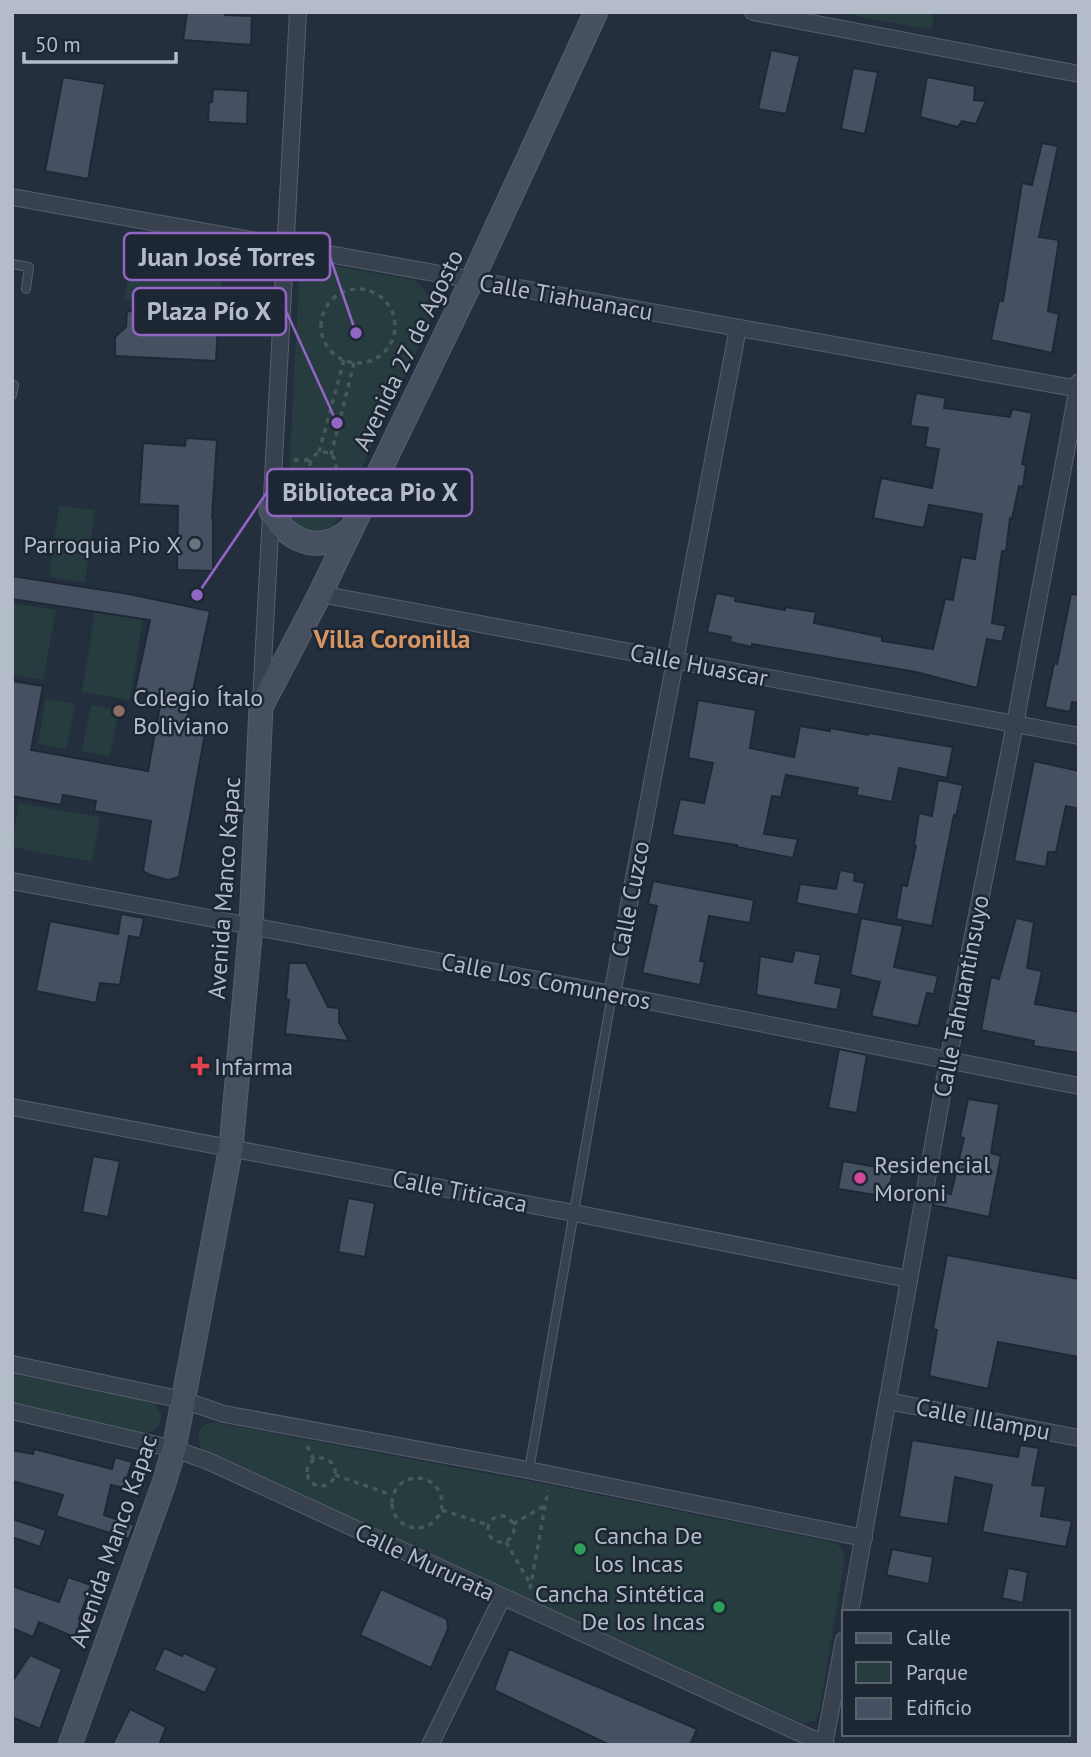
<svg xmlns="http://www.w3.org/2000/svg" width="1091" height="1757" font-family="'PT Sans',sans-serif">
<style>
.green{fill:#263c3f}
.building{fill:#455162;stroke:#1f2835;stroke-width:2}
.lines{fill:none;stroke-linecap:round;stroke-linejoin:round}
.lane-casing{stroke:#565f6c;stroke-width:10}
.street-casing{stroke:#565f6c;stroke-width:18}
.secondary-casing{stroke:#565f6c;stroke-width:25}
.path{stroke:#44595c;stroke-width:3.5;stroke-dasharray:5 5;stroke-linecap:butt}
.lane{stroke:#38414e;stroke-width:8}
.street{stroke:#38414e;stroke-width:16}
.secondary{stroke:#465061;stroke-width:23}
.worship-dot{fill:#6b7280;stroke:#1d2633;stroke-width:2.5}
.education-dot{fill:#8d6e63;stroke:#1d2633;stroke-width:2.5}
.health-dot{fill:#e0444e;stroke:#1d2633;stroke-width:2.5}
.hotel-dot{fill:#d1479c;stroke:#1d2633;stroke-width:2.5}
.leisure-dot{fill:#2e9e5b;stroke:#1d2633;stroke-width:2.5}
.labels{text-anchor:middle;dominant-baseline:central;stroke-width:5;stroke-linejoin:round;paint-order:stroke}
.street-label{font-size:24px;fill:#b4bcc9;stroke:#1d2633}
.poi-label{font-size:24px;fill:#b4bcc9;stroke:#1d2633;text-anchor:start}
.neighbourhood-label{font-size:26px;font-weight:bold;fill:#d59563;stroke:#1d2633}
.leader{fill:none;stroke:#9266c3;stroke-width:2.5}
.callout-dot{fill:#9266c3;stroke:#1d2633;stroke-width:2.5}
.callout{fill:#1d2633;stroke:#9266c3;stroke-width:2.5}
.callout-label{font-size:26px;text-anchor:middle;font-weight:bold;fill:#b4bcc9}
</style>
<rect width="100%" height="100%" fill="#242f3e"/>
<path class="green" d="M858,12H934L931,30L856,16Z
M134,251L224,267L215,316L124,299Z
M325,264L414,280C433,294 435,310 426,331L339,516L332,526L320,533L293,527L287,514L299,283C305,271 311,266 325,264Z
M59,506L95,510L85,582L49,577Z
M12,603L56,610L43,680L12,674Z
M95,612L143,620L130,700L82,692Z
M46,698L75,704L66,749L38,744Z
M91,705L119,711L110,756L82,751Z
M19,803L100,817L92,862L12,847Z
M12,1374L152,1401C167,1415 162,1432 142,1434L12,1403Z
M212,1422L549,1485L832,1542L840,1546L845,1556L819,1712L814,1721L802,1723L201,1449C196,1436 198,1426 212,1422Z"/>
<path class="building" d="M187,12H225V15L252,16L251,45L183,40Z
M771,50L800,56L786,114L758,109Z
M853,68L878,72L865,134L841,129Z
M63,77L105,84L88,179L45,171Z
M927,77L975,86L974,100L986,101L976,124L962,121L958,127L920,117Z
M213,89L248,91L247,124L208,122L209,102H212Z
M1042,143L1058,146L1039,237L1059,240L1048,311L1059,314L1052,353L991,340L999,300L1003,301L1022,183L1032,185Z
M127,311L173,314L172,324L218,326L216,361L115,356V337L126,327Z
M916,393L946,398L944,408L1010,417L1012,409L1032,413L1022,464L1026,465L1023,487L1019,486L1012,519L1010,518L1006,551H1002L992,623L1006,626L1002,642L987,639L977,688L916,672L752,644V647L730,642L731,637L707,632L716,593L736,597L735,601L785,610V607L816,612L814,623L882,637V641L933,649L945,599L953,600L961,557L975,559L982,514L929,505L924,528L873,518L881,478L932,488L939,449L925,447L928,428L910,426Z
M186,438L217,440L212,518H213V571L177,570L178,506L139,504L143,443L185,446Z
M12,576L129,594L210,611L187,719L207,723L179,877L168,880L150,875L143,871L151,821L94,811L96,801L63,795L61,805L12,796V681L43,686L31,750L148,771L162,695L135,690L150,620L12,599Z
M1071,594L1079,595V703L1072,702L1070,712L1045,707L1054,663L1057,664Z
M698,700L756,710L750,748L794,757L800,726L830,731V728L868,735L869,733L953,747L947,778L899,768L892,802L856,795L858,788L786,775L781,797L772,796L764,834L798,839L793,858L737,847V845L672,835L680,799L704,803L713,763L688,758Z
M1034,761L1079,771V809L1066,806L1056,852H1048L1046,867L1014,861Z
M938,780L963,785L956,816L954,815L932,926L896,919L902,885L907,886L916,846L914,845L919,813L932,816Z
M840,870L855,873L854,881L865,883L858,915L796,903L800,884L836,889Z
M653,881L754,900L750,923L709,916L700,961L705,962L700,985L642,973L657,906L648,904Z
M121,914L144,918L140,938L129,936L120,985L100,983L96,1003L36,991L50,921L118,934Z
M861,918L903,926L894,967L938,976L934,994L927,993L918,1026L871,1016L880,982L850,975Z
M1016,918L1034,922L1027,968L1042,971L1035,1004L1079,1012V1053L1033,1046L1034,1041L981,1030L991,977L999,979Z
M795,950L821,955L815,983L842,988L837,1010L756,995L760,956L792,962Z
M289,963H306L328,1007L339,1008V1022L349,1041L285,1034L289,1000L286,999Z
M839,1049L867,1055L857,1113L828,1108Z
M968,1099L999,1104L991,1153L1001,1156L989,1217L933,1205L936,1191L951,1194L964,1138L960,1137Z
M93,1156L120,1161L108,1217L82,1212Z
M843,1161L893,1170L888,1197L838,1189Z
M348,1198L375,1203L365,1257L338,1252Z
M947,1255L1079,1279V1357L998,1342L988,1389L929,1376L937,1330L933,1329Z
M912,1440L1018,1457L1020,1445L1039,1448L1032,1485L1046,1486L1041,1516L1072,1521L1066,1547L982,1532L992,1485L955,1477L948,1524L899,1517Z
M34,1449L112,1469L115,1457L132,1462L124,1488L111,1485L104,1515L134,1525L129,1539L56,1516L63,1495L12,1481V1450L33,1454Z
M12,1519L46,1530L40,1547L12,1537Z
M892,1549L933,1557L929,1584L886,1575Z
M1008,1568L1028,1572L1023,1603L1002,1598Z
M68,1577L91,1585L79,1619L82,1620L74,1637L39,1622L33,1637L12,1628V1586L59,1602Z
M381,1589L447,1619L448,1629L431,1668L360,1635Z
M164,1648L182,1656L184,1653L217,1668L205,1693L154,1670Z
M509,1649L697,1729L690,1745H610L494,1690Z
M30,1655L62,1669L40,1729L12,1717V1682Z
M130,1709L166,1727L159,1745H112Z"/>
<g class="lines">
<defs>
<path id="lane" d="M12,264L29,267L26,289
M12,395L14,385
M529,1470L612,994"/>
<path id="street" d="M753,12L1079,74
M12,197L1079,389
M320,594L1079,736
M261,701L298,12
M12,881L612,994L1079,1086
M612,994L738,328
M12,1107L574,1213L908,1279
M12,1364L183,1400L224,1414L528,1470L864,1538
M888,1401L1079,1438
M12,1411L174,1449L208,1461L826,1745
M850,1612L948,1061L1015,724L1079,382
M430,1745L502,1598
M824,1745L844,1640"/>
<path id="secondary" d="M271,511C289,544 322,555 352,528
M70,1745L164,1483L174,1449L231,1147L251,925L261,707L320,594L472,280L596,12"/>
</defs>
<use href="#lane" class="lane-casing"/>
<use href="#street" class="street-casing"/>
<use href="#secondary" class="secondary-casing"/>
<path class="path" d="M321 326a37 37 0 1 1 74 0a37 37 0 1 1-74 0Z
M319,452L344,360
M310 465a13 13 0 1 1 26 0a13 13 0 1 1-26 0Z
M331,455L354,363
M294,460H311
M336,472L342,498
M307,1446L314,1460
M307 1472a14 14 0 1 1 28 0a14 14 0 1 1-28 0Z
M335,1475L392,1495
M392 1503a25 25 0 1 1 50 0a25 25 0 1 1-50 0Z
M442,1510L488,1525
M488 1529a13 13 0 1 1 26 0a13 13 0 1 1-26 0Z
M513,1524L544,1506
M506,1542L531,1585
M530,1589L548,1490"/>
<use href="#lane" class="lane"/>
<use href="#street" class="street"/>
<use href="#secondary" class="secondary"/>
</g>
<circle class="worship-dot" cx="195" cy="544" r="7"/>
<circle class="education-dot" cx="119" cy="711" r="7"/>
<path class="health-dot" d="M196.5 1055.5h7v7h7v7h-7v7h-7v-7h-7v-7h7z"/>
<circle class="hotel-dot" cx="860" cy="1178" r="7"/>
<g class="leisure-dot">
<circle cx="580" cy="1549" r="7"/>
<circle cx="719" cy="1607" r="7"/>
</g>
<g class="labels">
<g class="street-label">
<text transform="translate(566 297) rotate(10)">Calle Tiahuanacu</text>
<text transform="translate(408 350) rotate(-64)">Avenida 27 de Agosto</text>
<text transform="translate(699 665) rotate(11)">Calle Huascar</text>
<text transform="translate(224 888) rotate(-86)">Avenida Manco Kapac</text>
<text transform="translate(630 899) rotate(-79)">Calle Cuzco</text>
<text transform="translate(546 981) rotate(11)">Calle Los Comuneros</text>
<text transform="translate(961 996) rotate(-79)">Calle Tahuantinsuyo</text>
<text transform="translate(460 1191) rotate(11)">Calle Titicaca</text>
<text transform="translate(983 1419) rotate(11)">Calle Illampu</text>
<text transform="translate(113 1541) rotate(-71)">Avenida Manco Kapac</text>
<text transform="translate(425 1562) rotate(25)">Calle Mururata</text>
</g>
<g class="poi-label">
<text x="181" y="544" text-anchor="end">Parroquia Pio X</text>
<text x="133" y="697">Colegio Ítalo<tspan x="133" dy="28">Boliviano</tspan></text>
<text x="214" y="1066">Infarma</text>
<text x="874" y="1164">Residencial<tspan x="874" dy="28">Moroni</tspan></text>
<text x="594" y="1535">Cancha De<tspan x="594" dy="28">los Incas</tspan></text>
<text x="705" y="1593" text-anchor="end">Cancha Sintética<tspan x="705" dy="28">De los Incas</tspan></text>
</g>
<g class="neighbourhood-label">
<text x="392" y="638">Villa Coronilla</text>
</g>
</g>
<path class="leader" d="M356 333L330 257M337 423L286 311M197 595L267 492"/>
<g class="callout-dot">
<circle cx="356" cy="333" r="7"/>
<circle cx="337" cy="423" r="7"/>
<circle cx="197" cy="595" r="7"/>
</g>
<g class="callout">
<rect x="124" y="233" width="206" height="47" rx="7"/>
<rect x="133" y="288" width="153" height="47" rx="7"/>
<rect x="267" y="469" width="205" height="47" rx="7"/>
</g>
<g class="callout-label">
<text x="227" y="266">Juan José Torres</text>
<text x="209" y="320">Plaza Pío X</text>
<text x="370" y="501">Biblioteca Pio X</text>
</g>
<rect width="1091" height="1757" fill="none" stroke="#b4bcc9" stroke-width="28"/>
<rect x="842" y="1610" width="228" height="126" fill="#1d2633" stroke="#59626f" stroke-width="2"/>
<rect x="856" y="1633" width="35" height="10" fill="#465061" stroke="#59626f" stroke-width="2"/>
<text x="906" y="1645" font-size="21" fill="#b4bcc9">Calle</text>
<rect x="856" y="1662" width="35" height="21" fill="#263c3f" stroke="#59626f" stroke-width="2"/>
<text x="906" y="1680" font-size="21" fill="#b4bcc9">Parque</text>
<rect x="856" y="1698" width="35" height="21" fill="#455162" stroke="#59626f" stroke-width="2"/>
<text x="906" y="1715" font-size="21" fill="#b4bcc9">Edificio</text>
<path d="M24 52v10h152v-10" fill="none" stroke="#b4bcc9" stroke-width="3.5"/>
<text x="35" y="52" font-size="21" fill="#b4bcc9" stroke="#1d2633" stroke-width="5" paint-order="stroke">50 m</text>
</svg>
